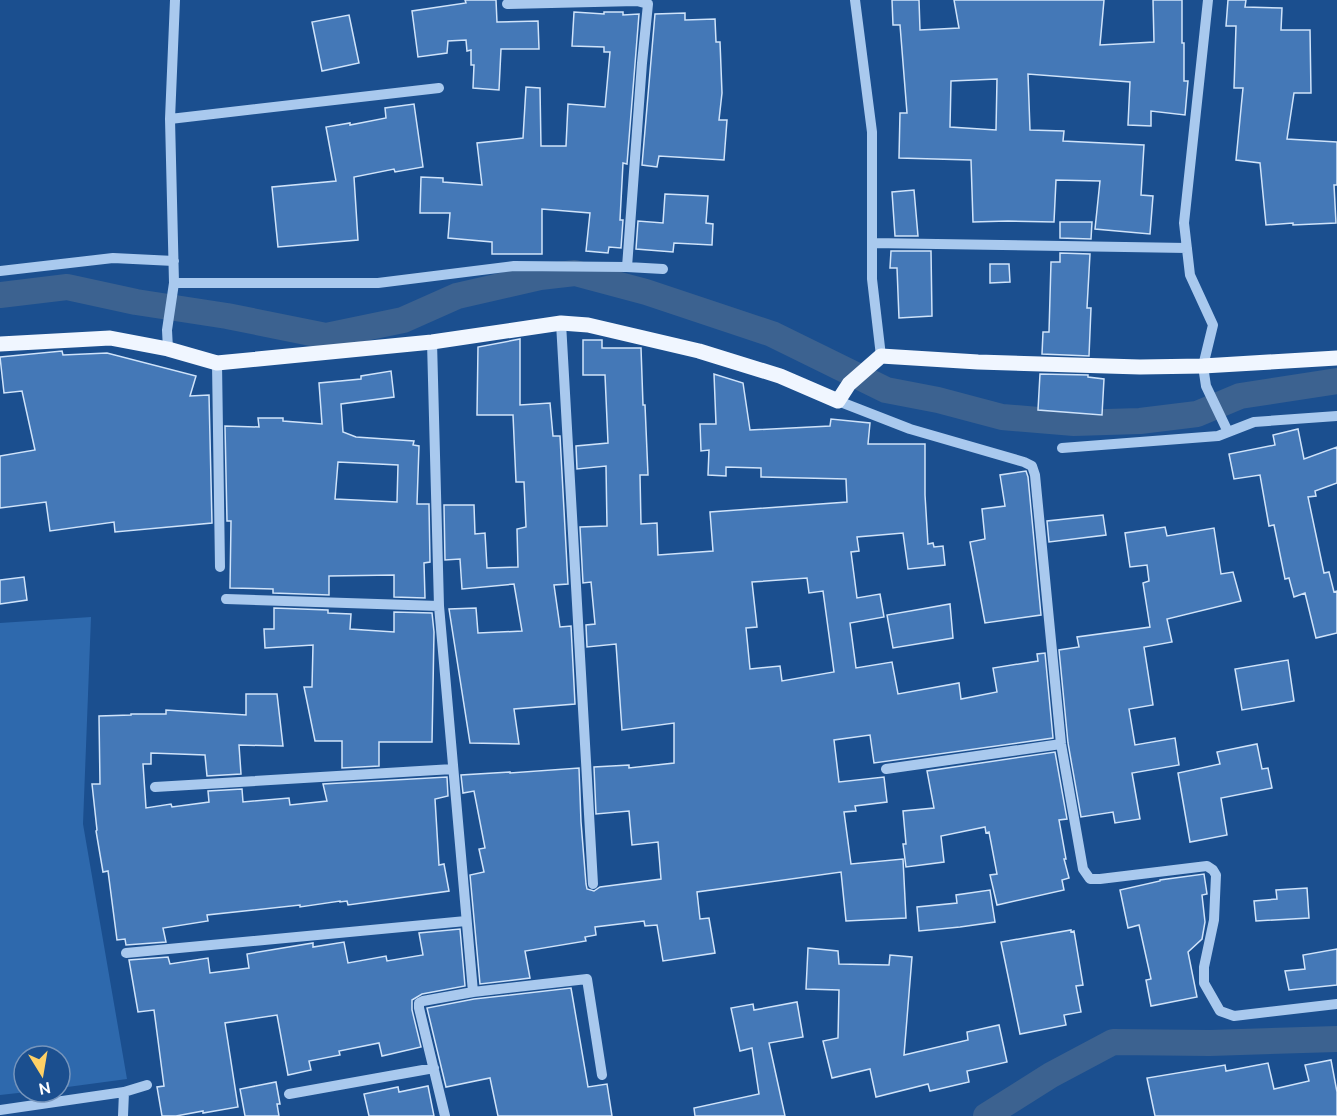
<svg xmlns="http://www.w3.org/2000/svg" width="1337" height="1116" font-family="Ubuntu,sans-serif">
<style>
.green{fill:#2e69ad}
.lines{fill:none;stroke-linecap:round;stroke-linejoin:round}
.canal{stroke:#3c6290;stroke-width:26}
.building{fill:#4478b7;stroke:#cfe3fa;stroke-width:1.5;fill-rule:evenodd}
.minor{stroke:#a9c9ee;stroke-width:10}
.major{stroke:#f0f6ff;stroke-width:15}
</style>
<rect width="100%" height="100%" fill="#1b4f8f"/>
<path class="green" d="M91,617L83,824L127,1079L60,1088V1056H24V1092H27L0,1095V623Z"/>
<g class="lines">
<path class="canal" d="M0,295L67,287L136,302L227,316L326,336L403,320L457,296L540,277L575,273L646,292L772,334L886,390L938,400L1002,417L1074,423L1140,421L1197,414L1240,396L1337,381
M986,1116L1051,1075L1113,1042L1210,1043L1337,1039"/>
</g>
<path class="building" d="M465,0H496L497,22L538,21L539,49H501L499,90L473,88L474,65H471V50L467,51L466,40L448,41L447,53L418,57L412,11L466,3Z
M892,0H919L920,30L959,28L954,0H1104L1100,45L1154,42L1153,0H1182V43H1184V81H1188L1185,115L1151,111V126L1128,125L1130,82L1028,74L1030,130L1064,131L1063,141L1144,145L1141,195L1153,196L1150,234L1095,229L1100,181L1056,180L1054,222L1008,221L973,222L971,160L899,158L900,113H907L900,25H893ZM997,79L996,130L950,127L951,81Z
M1228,0H1246L1245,7L1282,8L1281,30H1310L1311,93H1294L1287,139L1337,142V185H1334L1336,223L1293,225V223L1266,225L1260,163L1236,160L1243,88H1234L1236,26H1226Z
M574,12L604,14V12H623V15L639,14L627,164L623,163L620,220H623L621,248L609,247L608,253L586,251L590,213L542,209V254H492V242L448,238L450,213H420L421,177L443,178V182L482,185L477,143L523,138L526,87L540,88L541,146H566L568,104L605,107L610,52H604V47L572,46Z
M685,13V20L715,19L716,42H720L722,93L719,120H727L724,160L659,156L657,167L642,165L655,14Z
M349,15L359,63L322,71L312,22Z
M414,104L423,167L395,172L394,169L354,177L358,240L278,247L272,187L336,181L326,127L350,123V125L386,118L385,108Z
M914,190L918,236H895L892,192Z
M665,194L708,196L706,223L713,224L712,245L674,243L673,252L636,249L638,221L663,223Z
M1060,222H1092L1091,239L1060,238Z
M891,251H931L932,316L899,318L897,268H890Z
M1060,253L1090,254L1087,308H1091L1089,356L1042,354L1043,332H1049L1051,262H1060Z
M990,264H1009L1010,282L990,283Z
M520,339V405L550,403L553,436H560L568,584L554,585L560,627L571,626L575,704L514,709L519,744L470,743L449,609L476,608L478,633L522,631L514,584L462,589L460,559L445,560L444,505H474L475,534L485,533L487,568L518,567L517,529L526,527L524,482H516L513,415H477L478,347Z
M583,340H602V348H641L643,405H645L648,475H640L641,524L657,523L658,555L713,551L710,512L847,502L846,479L761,477V468L726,467V476L708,475L709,450L701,451L700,424H716L714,374L743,383L750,430L830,426L831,419L870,423L868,444H925V495L928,544L933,543L934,547L943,546L945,565L908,569L903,533L857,537L859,551L851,552L857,598L880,594L884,617L850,623L856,668L892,662L898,694L959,683L961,699L997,692L993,668L1038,661L1037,654L1045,653L1053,738L874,763L870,735L834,740L839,782L884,777L887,802L855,806L856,811L844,812L851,864L903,859L906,918L846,921L841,872L697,892L700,919L709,918L715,953L663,961L657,925L645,926L644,921L595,927L596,935L585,937L586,941L525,951L530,978L480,984L470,875L484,872L479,849L485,848L474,791L463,793L461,775L510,772V773L579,768L581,822L586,884L587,889L594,891L600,887L661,879L658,842L632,845L629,811L596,814L594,767L629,765V768L674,763V723L622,730L616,644L587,647L586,625L595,624L591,582L583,583L580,527L607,526L606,466L577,469L576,446L608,443L605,375H583ZM807,578L809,593L823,591L834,672L782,681L780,666L750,669L746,628L757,627L752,582Z
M62,351L63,355L107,353L196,376L190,396L209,395L212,523L115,532L114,522L50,531L46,502L0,508V456L35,450L22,391L4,393L0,357Z
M391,371L394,397L341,404L343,432L356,437L414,441L413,445L419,446L417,504H429L430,562L424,563L425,598L394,597V575L329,576V595L273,593V589L230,588L231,521H227L225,426L259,427L258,418H283V421L322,424L319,383L361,379V376ZM338,462L398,465L397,502L335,499Z
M1040,374L1088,375V377L1104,379L1102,415L1038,410Z
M1298,429L1304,459L1337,447V483L1315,491L1316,496L1308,497L1324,573L1329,572L1334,592L1337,591V633L1316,638L1305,593L1294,597L1289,578L1285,579L1274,525L1269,526L1260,475L1234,479L1229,454L1275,445L1273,435Z
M1026,471L1028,477L1041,615L985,623L970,542L985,539L982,509L1005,506L1000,475Z
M1103,515L1106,535L1049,542L1047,521Z
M1165,527L1167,536L1214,528L1221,574L1233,572L1241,601L1167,619L1172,642L1144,647L1153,705L1129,709L1135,745L1175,738L1179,765L1132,773L1140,819L1115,823L1113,812L1081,817L1068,743L1059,650L1079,647L1077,637L1150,627L1143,583L1149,581L1147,565L1130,567L1125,533Z
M24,577L27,600L0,604V580Z
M950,604L953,638L893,648L887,615Z
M274,608L328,610V613L351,614L350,629L394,632V612L432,613L434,632L432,742H379V766L342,768V741H315L304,687H312L313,645L265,648L264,629H274Z
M1288,660L1294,701L1242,710L1235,669Z
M246,694H277L283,746L239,745L241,774L207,776L205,755L151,753V764H143L146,808L171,804L172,807L209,802L208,791L242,789L243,802L289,798L290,805L327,801L323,784L447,777L448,796L435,799L439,865L444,864L449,891L348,905L347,901L340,902V901L300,907V905L207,915L208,921L163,928L166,942L126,945L125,939L117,940L108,871L103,872L96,831L97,830L92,784H100L99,716L131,715V714H166V710L246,715Z
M1257,744L1262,769L1268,768L1272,788L1221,798L1227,835L1190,842L1178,773L1220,764L1217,752Z
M1055,752L1067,819L1059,820L1066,859H1064L1069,878L1062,880L1064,890L997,905L990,875L997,874L989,832L986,833L985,827L941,836L944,862L906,867L903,844H906L903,811L934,808L927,771Z
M1204,874L1207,894L1202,895L1205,922L1202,939L1188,952L1197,997L1151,1006L1146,980L1151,979L1139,925L1128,928L1120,890L1160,881V880Z
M1307,888L1309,918L1256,921L1254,901L1277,899L1276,890Z
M990,890L995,922L960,927L919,931L917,907L957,903L956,895Z
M460,929L465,986L422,994L412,1000V1010L421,1047L382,1056L379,1043L339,1051L340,1055L309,1061L311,1070L288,1075L277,1015L225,1023L238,1107L203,1113V1111L176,1116H162L157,1087L164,1086L154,1010L138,1012L129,960L168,957L170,964L208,958L210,973L249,968L247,954L313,943V947L344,942L348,963L386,956L387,961L423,955L419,933Z
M1071,930V932L1074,931L1083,985L1076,986L1081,1012L1064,1015L1066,1025L1020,1034L1001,942Z
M808,948L838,951L839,964L889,965L890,955L912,957L904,1055L968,1040L967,1032L999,1025L1007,1062L967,1071L969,1082L930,1091L928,1084L876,1097L870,1069L832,1078L823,1041L838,1038L839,990L806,989Z
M1337,949V985L1289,990L1285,971L1305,969L1303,955Z
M571,988L588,1087L607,1084L612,1116H498L490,1078L446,1087L427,1008L474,999Z
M797,1002L803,1037L769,1043L785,1116H695L694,1108L759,1094L752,1048L740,1051L731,1008L753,1004L754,1010Z
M1331,1060L1337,1092V1116H1155L1147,1078L1225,1065L1226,1071L1268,1063L1274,1089L1309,1081L1305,1065Z
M276,1082L280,1104H277L279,1116H245L240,1089Z
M428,1086L434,1116H369L364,1094L398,1087L399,1092Z"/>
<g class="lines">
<path class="minor" d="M855,0L872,132V279L881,356
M1208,0L1184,223L1190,275L1213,325L1203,366L1206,386L1228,432
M507,4L637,1L648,4L642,63L627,267
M170,119L439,88
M872,243L1187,248
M0,271L113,258L174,261
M174,283H378L514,266L627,267L663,269
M561,323L593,884
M432,342L439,606L473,992
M168,349L167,330L174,283L170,119L175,0
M217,363L220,567
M838,401L910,429L1024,462L1032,466L1035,475L1061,744L1083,869L1090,879H1100L1207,866L1213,870L1216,875L1214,920L1204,967V983L1220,1011L1234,1016L1337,1004
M1062,448L1218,436L1254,422L1337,416
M226,599L439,606
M886,769L1061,744
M155,787L453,769
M126,953L466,921
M289,1094L434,1068
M0,1110L124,1092L147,1085
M123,1116L124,1092
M445,1116L419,1008V1003L423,1001L473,992L587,979L602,1075"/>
<path class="major" d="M0,344L110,338L168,349L217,363L432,342L561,323L588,325L699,351L780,376L838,401L849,384L881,356L978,362L1140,367L1203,366L1337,358"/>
</g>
<g transform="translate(42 1074) rotate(169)"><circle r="28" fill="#1b4f8f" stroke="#7695bc" stroke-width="1.5"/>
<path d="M0-4.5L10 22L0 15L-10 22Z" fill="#ffd166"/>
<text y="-9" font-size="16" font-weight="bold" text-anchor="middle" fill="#ffffff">N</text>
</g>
</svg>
